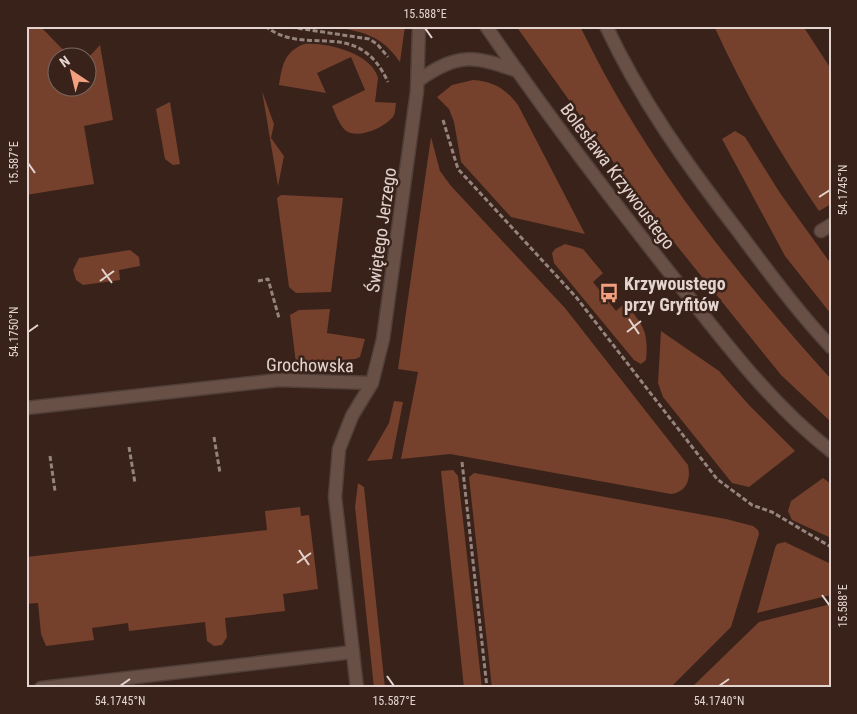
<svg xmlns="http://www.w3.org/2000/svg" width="857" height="714" font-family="'Roboto Condensed',sans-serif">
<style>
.green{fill:#75412d}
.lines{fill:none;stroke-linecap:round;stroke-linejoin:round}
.service-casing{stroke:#513f39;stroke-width:15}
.minor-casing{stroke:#513f39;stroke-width:15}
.secondary-casing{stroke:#513f39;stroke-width:15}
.path{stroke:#95837d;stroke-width:3;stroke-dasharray:5 2.5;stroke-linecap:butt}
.service{stroke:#695046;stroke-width:12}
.minor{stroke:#695046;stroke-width:12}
.secondary{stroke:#695046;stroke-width:12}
.ticks{fill:none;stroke:#e3d4cf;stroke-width:2}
.labels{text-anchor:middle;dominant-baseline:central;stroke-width:5;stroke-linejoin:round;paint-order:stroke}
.street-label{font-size:18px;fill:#e3d4cf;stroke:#38221a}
.poi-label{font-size:18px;font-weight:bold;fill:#e3d4cf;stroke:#38221a;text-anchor:start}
.neatline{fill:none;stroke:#e3d4cf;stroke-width:2}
.ticks-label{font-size:12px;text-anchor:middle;fill:#e3d4cf}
</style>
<rect width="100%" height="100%" fill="#38221a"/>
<path class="green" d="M26,26H40L70,57L58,58V88H88V58L100,45L113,120L84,126L94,184L26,195Z
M332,26H405L400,62C380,34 365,33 332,26Z
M516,26H580C643,157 734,272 831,379V418L829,420L781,375L673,241L629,184Z
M714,26H803L831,69V204L819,211C779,152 744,92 714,26Z
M304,44C326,42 372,53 378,78L375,102L396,103C395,108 396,114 392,118C383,128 357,140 345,130C339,124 335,113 332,106L365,90L351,57L317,73L326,93L279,85C282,66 284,52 304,44Z
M473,80C493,81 506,89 518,105L585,234L511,217L461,162L454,122L449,109L437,97L452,85Z
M262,91L274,124L271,138L284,156L278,186Z
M170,102L180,164L173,165L165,159L156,109Z
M735,131L745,137L780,193L831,264V314L785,256L722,139Z
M431,137L440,171L451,186L565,308L688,465C691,479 687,492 671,494L450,454L401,459L418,372L398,369Z
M281,195L343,198L331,292L296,293L289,287L277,198Z
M565,244L583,249L603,273L593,282L616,311L625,303C643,325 649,331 646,360L641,364L634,360L554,263L552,253L555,249Z
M130,250L139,257L140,266L119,270L120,280L83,285L76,280L73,270L79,258Z
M330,309L327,333L365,339L360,357L355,359L296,363L290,315L299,310Z
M661,331L719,371L749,405L795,451L749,487L732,483L663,397L658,383Z
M394,401L403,402L392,459L367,461L389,423Z
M453,470L458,476L482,688H464L441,471Z
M474,473L726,519L753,526L758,530L759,534L731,627L670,688H492L469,477Z
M823,478L831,484V538L792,520L788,511L791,501Z
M358,483L364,487L385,688H374L355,507Z
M300,507L301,516L309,515L318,589L283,594L285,611L225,618L227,637L222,645L214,646L207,641L205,622L129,631L128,623L92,628L94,640L46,646L41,634L38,603L26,604V557L267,530L265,511Z
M785,542L831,564V595L757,613L775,548L777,544Z
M831,604V688H691L759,622Z"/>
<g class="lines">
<defs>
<path id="service" d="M821,231L831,225
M41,688L353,652"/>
<path id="minor" d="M419,80C459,52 474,56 518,71
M26,408L279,380L372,383
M357,688L335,497L339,449L352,416L372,383L383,339L417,91L419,26"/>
<path id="secondary" d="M486,26C548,116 613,202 681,287C727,345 772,405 831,451
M606,26C641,101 688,166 738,231C767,270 797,311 831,347"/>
</defs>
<use href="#service" class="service-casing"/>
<use href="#minor" class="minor-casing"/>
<use href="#secondary" class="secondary-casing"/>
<path class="path" d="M265,26C307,59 357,15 388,82
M283,26L369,39L377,44L388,57
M443,120L458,169L576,297L717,479L752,505L772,512L831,547
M258,281L268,279L279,318
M214,437L220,473
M129,447L135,483
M50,456L55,491
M462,462L487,688"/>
<use href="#service" class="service"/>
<use href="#minor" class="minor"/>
<use href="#secondary" class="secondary"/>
</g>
<path class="ticks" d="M425,28L432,38M28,163L35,173M819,197L830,190M102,269L112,283M100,281L114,271M629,319L639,334M28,332L38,325M627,332L641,321M299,550L309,565M297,563L311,553M822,595L830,606M387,676L394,686M120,686L130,679M719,686L729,679"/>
<defs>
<symbol id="bus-bare" viewBox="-9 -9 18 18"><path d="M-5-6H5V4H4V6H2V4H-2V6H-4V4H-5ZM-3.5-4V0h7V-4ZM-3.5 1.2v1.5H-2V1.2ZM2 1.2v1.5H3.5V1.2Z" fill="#f2a080" stroke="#38221a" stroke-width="2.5" paint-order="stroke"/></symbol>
</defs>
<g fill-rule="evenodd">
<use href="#bus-bare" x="595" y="279" width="28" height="28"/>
</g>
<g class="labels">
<g class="street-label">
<text transform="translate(618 176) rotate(53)">Bolesława Krzywoustego</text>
<text transform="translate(381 230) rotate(-82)">Świętego Jerzego</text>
<text transform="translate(310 365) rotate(1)">Grochowska</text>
</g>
<g class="poi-label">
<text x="624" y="283">Krzywoustego<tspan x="624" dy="21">przy Gryfitów</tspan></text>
</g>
</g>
<rect width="857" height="714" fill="none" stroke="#38221a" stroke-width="55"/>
<g transform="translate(72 72) rotate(325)"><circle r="24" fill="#38221a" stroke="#7c6962"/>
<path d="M0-4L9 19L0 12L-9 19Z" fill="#f2a080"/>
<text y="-8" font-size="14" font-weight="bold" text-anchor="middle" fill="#e3d4cf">N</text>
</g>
<rect x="28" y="28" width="802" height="658" class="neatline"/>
<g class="ticks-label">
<text x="425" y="18">15.588°E</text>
<text transform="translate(14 163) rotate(-90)" y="4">15.587°E</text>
<text transform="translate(843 190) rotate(-90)" y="4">54.1745°N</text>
<text transform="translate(14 332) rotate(-90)" y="4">54.1750°N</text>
<text transform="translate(843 606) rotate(-90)" y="4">15.588°E</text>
<text x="120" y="705">54.1745°N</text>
<text x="394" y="705">15.587°E</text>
<text x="719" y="705">54.1740°N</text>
</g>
</svg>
